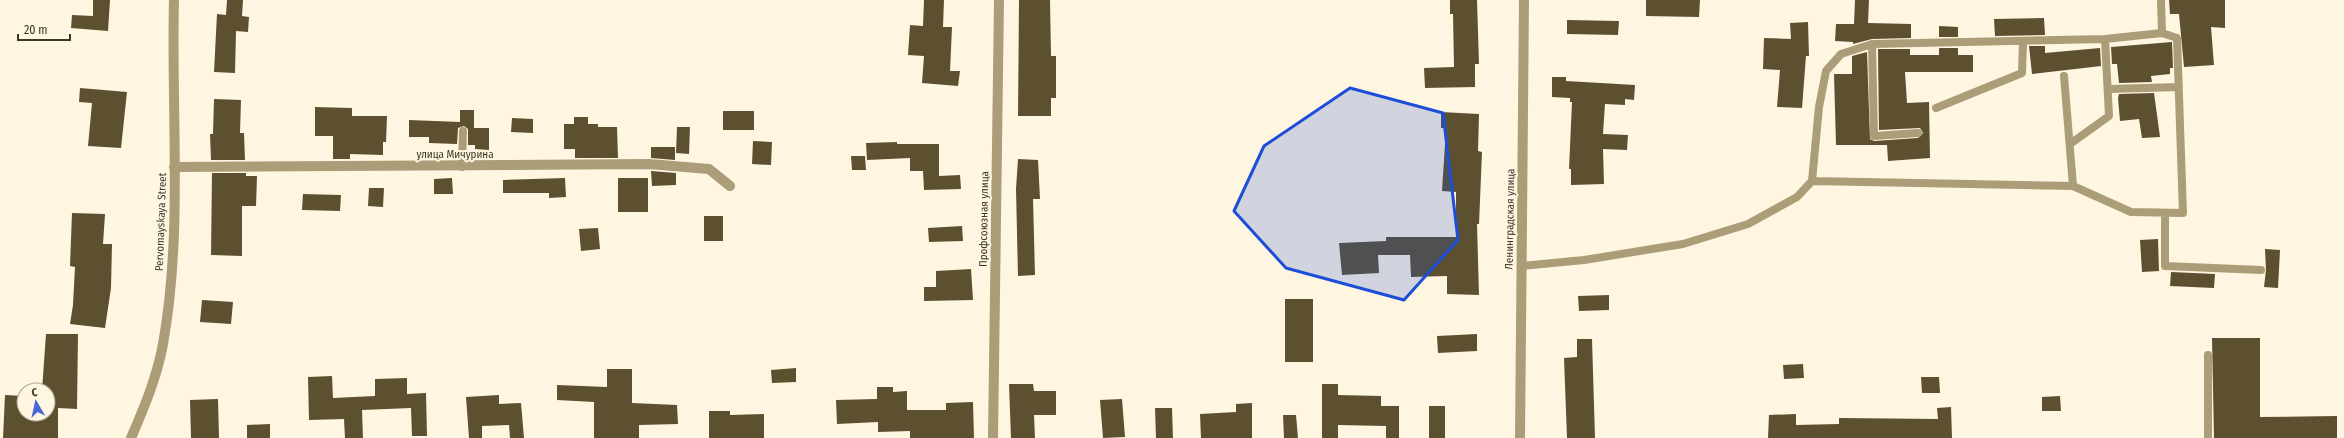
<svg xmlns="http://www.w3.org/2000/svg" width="2344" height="438" font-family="'Fira Sans Condensed',sans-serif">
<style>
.building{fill:#5c5031}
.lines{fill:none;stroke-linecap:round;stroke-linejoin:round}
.lane{stroke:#aa9d78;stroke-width:8}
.street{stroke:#aa9d78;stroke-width:10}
.marked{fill:#1d4ed8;fill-opacity:0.2;stroke:#1d4ed8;stroke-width:3;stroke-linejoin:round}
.labels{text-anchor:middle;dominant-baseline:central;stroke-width:4;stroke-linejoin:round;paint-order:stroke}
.street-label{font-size:11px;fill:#3b3628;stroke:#fef6e0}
</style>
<rect width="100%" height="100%" fill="#fef6e0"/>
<path class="building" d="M93,0H110L108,31L71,28L72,15L93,16Z
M227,0H243L242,16L249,17L248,32L236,31L235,73L214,72L217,14L226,15Z
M924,0H944L943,27H952L950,71H960L958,86L922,83L924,56L908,55L910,25L923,26Z
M1019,0H1050L1051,56H1056V98H1051V116H1018Z
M1450,0H1477L1479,64H1475V87L1425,88L1424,68L1454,67L1453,14H1450Z
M1646,0H1700L1699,17L1646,16Z
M1855,0H1869L1868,23L1911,24V38L1872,39L1853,44V42L1835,41L1836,24H1854Z
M2169,0H2225V28L2211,27L2214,65L2184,67L2179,14H2170Z
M2044,18L2045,35L1995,36L1994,19Z
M1567,20L1619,21L1618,35L1567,34Z
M1808,22L1809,56H1806L1802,108L1777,107L1780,70L1763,69L1764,38L1791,39L1790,23Z
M1939,26L1958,27V37H1939Z
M2172,42L2173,68H2170V74L2151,76L2152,82L2119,83L2117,64H2112L2111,47Z
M2029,46H2045V53L2100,48L2101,66L2032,74Z
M1939,48H1958V55H1973V72H1905L1907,103L1929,102L1930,158L1888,161L1887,145H1836L1834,74H1852V56L1867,52L1870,139L1874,141L1918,138L1923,133L1920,128L1879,130L1878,49H1910V55H1939Z
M1552,77H1566V81L1635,85L1634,100L1625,99V105L1605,104L1603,134L1628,135L1627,150L1603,149L1604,184L1571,185V169H1569L1572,102H1570V98L1552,97Z
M80,88L127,92L121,148L88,146L92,103L79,102Z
M2154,93L2160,137L2142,138L2139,119L2120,121L2118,98L2119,94Z
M214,99L241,100L240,133H244L245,160H211L210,134H213Z
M315,107L352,108V116H387L386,142H383V155L350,154V159H333V136H315Z
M460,110H474V128H489V150L475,149V145H468V129L464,126L458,128L457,144L429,143V137H409V120L460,122Z
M723,111H754V130H723Z
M1441,112L1479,114L1478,151L1482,152L1479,224H1477L1479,295L1447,294V276L1411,277L1410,255H1378L1379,273L1342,275L1339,243L1386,241V237H1456V192L1442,191L1446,128H1441Z
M574,117H588V124H598V127H617L618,158H575V149H564V124H574Z
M512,118L533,119V133L511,132Z
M677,127H690L689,154L676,153Z
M753,141L772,142L771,165L752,164Z
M897,142V144H939V176L960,175L961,189L924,190L923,171H910V158L867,160L866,143Z
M651,147H675V160L651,158Z
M851,156H865L866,170H852Z
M1018,159L1038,160L1040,199H1033L1035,275L1018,276L1016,189Z
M651,171L676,173V185L652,186Z
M212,173H246V176H257L256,206H242V256L211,255Z
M452,178L453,194H434V179Z
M565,178L566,197L549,198V193H503V180Z
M618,178H648V212H618Z
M369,188H384L383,207L368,206Z
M303,194L341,195L340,211L302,210Z
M72,213L105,214L103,244H112L111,288L105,328L70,324L73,305L75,267L70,266Z
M704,216H723V241H704Z
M962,226L963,241L929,242L928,228Z
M598,228L600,249L581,251L579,229Z
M2158,239L2159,271L2142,272L2140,240Z
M2265,249L2280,250L2278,288L2264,287L2266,270Z
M971,269L973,300L924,301V287H936V271Z
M2171,272L2215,274L2214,288L2170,286Z
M1609,295V310L1579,311L1578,296Z
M1285,299H1313V362H1285Z
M202,300L233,302L231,324L200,322Z
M46,334H78L77,409L58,408V438H3L5,395L24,396V414H48V390H42Z
M1477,334V351L1438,353L1437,336Z
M2212,338H2260V417L2337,416V438H2214Z
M1577,339H1592L1595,438H1567L1564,358L1577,357Z
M1803,364L1804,378L1784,379L1783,365Z
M796,368V382L772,383L771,370Z
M607,369H632V403L677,405L678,424L639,425V438H594V402L557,400V385L607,387Z
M332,376L333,398L375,396V379L407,378V394L426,393L427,436H412L411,408L362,410L363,438H345L344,419L309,420L308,377Z
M1921,377H1939L1940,393H1922Z
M1009,384H1033L1034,391H1056V415H1034L1035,438H1011Z
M1322,384H1338V395L1381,396V406H1399V438H1386V426L1338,425V438H1322Z
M877,387H893V392L907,391V410H946V403L973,402L974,438H910V431L878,432V422L837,424L836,400L877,399Z
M499,395V404L521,403L524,438H510L509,425L482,426V438H469L466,397Z
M2060,396L2061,411H2042V397Z
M218,399L219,438H191L190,400Z
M1122,399L1125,437L1103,438L1100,400Z
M1252,403V438H1201L1200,414L1236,412V404Z
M1429,406H1445V438H1429Z
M1951,407L1952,438H1768L1769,415L1796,414V425L1839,424V418L1938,419L1937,408Z
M1155,408H1172L1173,438H1156Z
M709,411H730V415L764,414V438H709Z
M1283,415H1296L1298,438H1284Z
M270,424V438H247V425Z"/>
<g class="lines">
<path class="lane" d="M1872,44L1874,136L1918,133
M2064,76L2073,186
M2109,89L2179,87
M1936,108L2022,73L2023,42
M2070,144L2109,116L2105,39
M462,167L463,131
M1812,181L2073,186L2131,212L2183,213L2177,38L2162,33
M2165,213V266L2261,270
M1522,266L1584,260L1683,244L1748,224L1797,197L1812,181L1819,107L1826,71L1841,54L1872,44L2105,39L2162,33L2161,0
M2208,355V438"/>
<path class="street" d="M174,167L649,164L709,169L730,186
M131,438C144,408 157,377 163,344C183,232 171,113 174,0
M993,438L999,0
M1520,438L1524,0"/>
</g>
<path class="marked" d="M1350,88L1443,113L1458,240L1404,300L1286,268L1234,211L1264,146Z"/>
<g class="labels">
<g class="street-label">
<text x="455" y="154">улица Мичурина</text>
<text transform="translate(984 219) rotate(-89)">Профсоюзная улица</text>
<text transform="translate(1510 219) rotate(-89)">Ленинградская улица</text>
<text transform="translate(161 222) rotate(-88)">Pervomayskaya Street</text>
</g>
</g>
<g transform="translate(36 402) rotate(351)"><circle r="19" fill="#fef6e0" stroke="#b0a996"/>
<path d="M0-3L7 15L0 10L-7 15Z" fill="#4b66da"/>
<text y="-6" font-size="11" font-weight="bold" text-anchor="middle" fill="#3b3628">С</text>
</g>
<path d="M18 34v6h52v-6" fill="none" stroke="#3b3628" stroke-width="2"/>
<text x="24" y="34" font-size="12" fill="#3b3628" stroke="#fef6e0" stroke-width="3" paint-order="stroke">20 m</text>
</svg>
